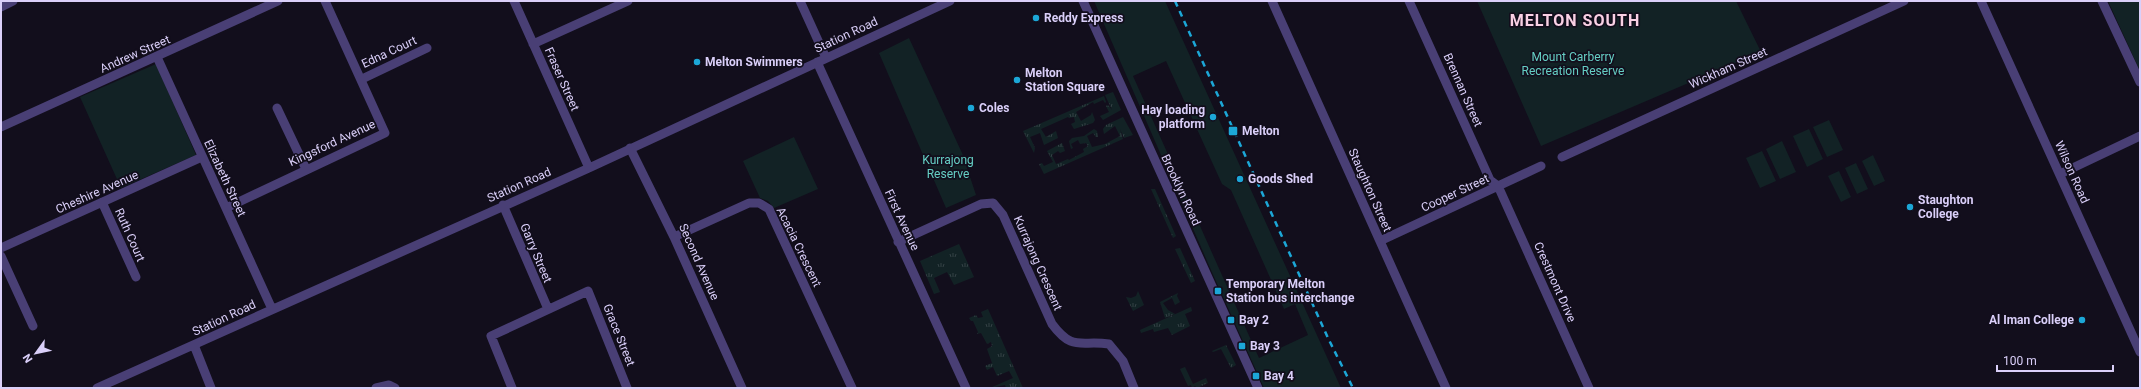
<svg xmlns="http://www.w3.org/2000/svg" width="2141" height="389" font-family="Roboto,sans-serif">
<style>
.grass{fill:url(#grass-tufts)}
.green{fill:#122225;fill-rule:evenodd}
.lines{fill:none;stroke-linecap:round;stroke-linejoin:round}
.minor{stroke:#493f75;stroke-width:9}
.rail{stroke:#1ca7d7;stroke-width:2.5;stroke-dasharray:6 5;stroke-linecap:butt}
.poi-dot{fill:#1ca7d7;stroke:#120e1c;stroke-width:1.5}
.labels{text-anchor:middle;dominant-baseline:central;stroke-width:3.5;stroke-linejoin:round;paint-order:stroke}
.poi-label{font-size:12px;font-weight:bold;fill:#dacff9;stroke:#120e1c;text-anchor:start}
.street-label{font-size:12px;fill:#dacff9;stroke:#120e1c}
.park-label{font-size:12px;fill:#65cec4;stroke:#120e1c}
.district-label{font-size:16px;font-weight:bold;letter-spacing:1px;fill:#f9d0e4;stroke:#120e1c}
</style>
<defs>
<pattern id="grass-tufts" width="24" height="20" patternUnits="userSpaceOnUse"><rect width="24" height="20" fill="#122225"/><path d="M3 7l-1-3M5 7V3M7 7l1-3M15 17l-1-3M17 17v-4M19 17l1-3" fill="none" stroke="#344145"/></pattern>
</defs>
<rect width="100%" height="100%" fill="#120e1c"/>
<path class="grass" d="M1113,92L1121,110L1103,120L1100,116L1109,112L1106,106L1108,105L1112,110L1105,95Z
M1104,96L1106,102L1105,103L1103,100L1094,104L1093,102L1076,112L1081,121L1091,115L1092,112L1095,120L1093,123L1074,129L1071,124L1075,122L1074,117L1069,118L1068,117L1041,129L1046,137L1056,131L1058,138L1044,145L1040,133L1030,137L1035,148L1034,153L1023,131Z
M1123,117L1133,135L1124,138L1120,129L1123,139L1044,174L1039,164L1042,163L1044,166L1053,162L1047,151L1062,143L1065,151L1060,153L1058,151L1052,155L1056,164L1068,159L1069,160L1084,152L1083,149L1088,146L1086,143L1080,144L1078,140L1071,144L1073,148L1071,149L1069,141L1072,138L1084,136L1094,129L1097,131L1098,137H1096L1093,133L1087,136L1092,147L1105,144L1120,136L1115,126L1104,134L1103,129L1106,125Z
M1151,189H1155L1176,236L1173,238Z
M959,244L974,277L954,285L947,272L934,278L940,292L934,294L920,261Z
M1180,248L1195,281L1191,283L1175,249Z
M1138,291L1144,305L1133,311L1126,297L1131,298L1136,296Z
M1178,293L1177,296L1180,302L1175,305L1172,298L1163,303L1168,310L1175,314L1165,318L1160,302Z
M1191,307L1192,311L1185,314L1190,326L1172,335L1168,328L1154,332L1153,329L1141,333L1140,330Z
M988,309L1023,388H1006L1005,385L990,388L1013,378L1009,371L997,376L993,367L987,370L985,366L992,363L987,349L992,346L991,342L987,344L981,333L977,334L978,332L973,321H971L969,318L976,315L978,318L983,317L981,312Z
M1226,345L1236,365L1231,368L1221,349L1213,352L1212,351Z
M1185,367L1193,384L1206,378L1208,383L1197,388L1195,386L1192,388L1191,385L1188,386L1180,369Z"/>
<path class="green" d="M1094,1H1165L1341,388H1264L1211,270ZM1166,61L1222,184L1231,190L1284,309L1295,304L1308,335L1259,358L1133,76Z
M1477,1H1736L1761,52L1541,146Z
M2108,1H2140V71Z
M909,38L962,153L976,195L946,208L879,53Z
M156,64L196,155L121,188L80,97Z
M1829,120L1843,150L1827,157L1813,127Z
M1809,129L1823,159L1807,167L1793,136Z
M794,137L818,189L774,208L768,201L760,198L743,161Z
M1782,141L1796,172L1780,179L1766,149Z
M1762,151L1776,181L1760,188L1746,158Z
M1873,155L1885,181L1874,186L1862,161Z
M1856,163L1868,189L1857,194L1845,168Z
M1839,171L1851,197L1841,202L1828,176Z"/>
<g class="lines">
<path class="minor" d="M514,1L589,168
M800,1L826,58
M1083,1L1258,388
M1272,1L1446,388
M1409,1L1490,180L1498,186L1589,388
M1981,1L2140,352
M2102,1L2140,82
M1,7L13,1
M533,44L628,1
M157,57L272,309
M817,62L966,388
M362,79L427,48
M277,108L306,169
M1,127L278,1
M630,148L674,237L742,388
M1562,157L1904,1
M2060,174L2140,136
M102,202L136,277
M503,205L548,309
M226,208L385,133L325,1
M674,237L749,203H759L769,209L852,388
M1380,241L1541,166
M898,242L981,204L993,203L1003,215L1052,324C1073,352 1080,340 1109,344L1123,361L1134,388
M1,248L202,157
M1,256L33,326
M194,345L211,388
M97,388L589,168L950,1
M376,388L389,385L395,388
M512,388L491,336L588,291L627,388"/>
<path class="rail" d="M1175,1L1328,338L1353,388"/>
</g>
<g class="poi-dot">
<circle cx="1036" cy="18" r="4"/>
<circle cx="697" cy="62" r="4"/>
<circle cx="1017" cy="80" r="4"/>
<circle cx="971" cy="108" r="4"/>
<circle cx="1213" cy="117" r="4"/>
<rect x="1228" y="126" width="10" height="10" rx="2"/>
<circle cx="1240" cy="179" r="4"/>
<circle cx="1910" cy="207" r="4"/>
<rect x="1214" y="287" width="8" height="8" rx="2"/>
<rect x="1227" y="316" width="8" height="8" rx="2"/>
<circle cx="2082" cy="320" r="4"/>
<rect x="1238" y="342" width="8" height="8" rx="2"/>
<rect x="1252" y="372" width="8" height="8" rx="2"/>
</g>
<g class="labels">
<g class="poi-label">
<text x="1044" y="18">Reddy Express</text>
<text x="705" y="62">Melton Swimmers</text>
<text x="1025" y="73">Melton<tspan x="1025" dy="14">Station Square</tspan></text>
<text x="979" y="108">Coles</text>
<text x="1205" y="110" text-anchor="end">Hay loading<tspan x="1205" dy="14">platform</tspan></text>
<text x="1242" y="131">Melton</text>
<text x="1248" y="179">Goods Shed</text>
<text x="1918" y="200">Staughton<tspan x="1918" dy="14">College</tspan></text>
<text x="1226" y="284">Temporary Melton<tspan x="1226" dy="14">Station bus interchange</tspan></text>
<text x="1239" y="320">Bay 2</text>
<text x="2074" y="320" text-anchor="end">Al Iman College</text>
<text x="1250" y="346">Bay 3</text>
<text x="1264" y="376">Bay 4</text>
</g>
<g class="street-label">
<text transform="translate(846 35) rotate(-25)">Station Road</text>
<text transform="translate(389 52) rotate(-25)">Edna Court</text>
<text transform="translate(135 54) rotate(-24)">Andrew Street</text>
<text transform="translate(1728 68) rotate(-24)">Wickham Street</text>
<text transform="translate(562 79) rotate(66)">Fraser Street</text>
<text transform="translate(1463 90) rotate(66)">Brennan Street</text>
<text transform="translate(332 143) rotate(-25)">Kingsford Avenue</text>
<text transform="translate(2072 172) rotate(66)">Wilson Road</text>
<text transform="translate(225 178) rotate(65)">Elizabeth Street</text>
<text transform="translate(519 185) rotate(-24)">Station Road</text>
<text transform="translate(1181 190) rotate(65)">Brooklyn Road</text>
<text transform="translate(1370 190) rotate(66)">Staughton Street</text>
<text transform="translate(97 192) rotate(-24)">Cheshire Avenue</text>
<text transform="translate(1455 193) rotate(-25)">Cooper Street</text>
<text transform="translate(902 220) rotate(65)">First Avenue</text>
<text transform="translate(130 235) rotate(66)">Ruth Court</text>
<text transform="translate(799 247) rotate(64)">Acacia Crescent</text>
<text transform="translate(536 253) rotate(67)">Garry Street</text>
<text transform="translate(699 262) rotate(66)">Second Avenue</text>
<text transform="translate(1038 263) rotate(66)">Kurrajong Crescent</text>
<text transform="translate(1555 282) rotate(66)">Crestmont Drive</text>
<text transform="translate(224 318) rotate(-25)">Station Road</text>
<text transform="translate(619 335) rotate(68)">Grace Street</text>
</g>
<g class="park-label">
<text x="1573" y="57">Mount Carberry<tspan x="1573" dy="14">Recreation Reserve</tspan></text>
<text x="948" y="160">Kurrajong<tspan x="948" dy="14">Reserve</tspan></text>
</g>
<g class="district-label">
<text x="1575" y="20">MELTON SOUTH</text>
</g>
</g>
<rect width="2141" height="389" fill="none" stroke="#dacff9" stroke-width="4"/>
<g transform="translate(36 353) rotate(237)" stroke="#120e1c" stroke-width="3" paint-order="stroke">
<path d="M0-3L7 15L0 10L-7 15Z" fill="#dacff9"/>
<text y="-6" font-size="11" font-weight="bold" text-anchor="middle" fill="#dacff9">N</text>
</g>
<path d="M1997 365v6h116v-6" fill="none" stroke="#dacff9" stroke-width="2"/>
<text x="2003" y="365" font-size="12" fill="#dacff9" stroke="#120e1c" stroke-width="3" paint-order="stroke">100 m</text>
</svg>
